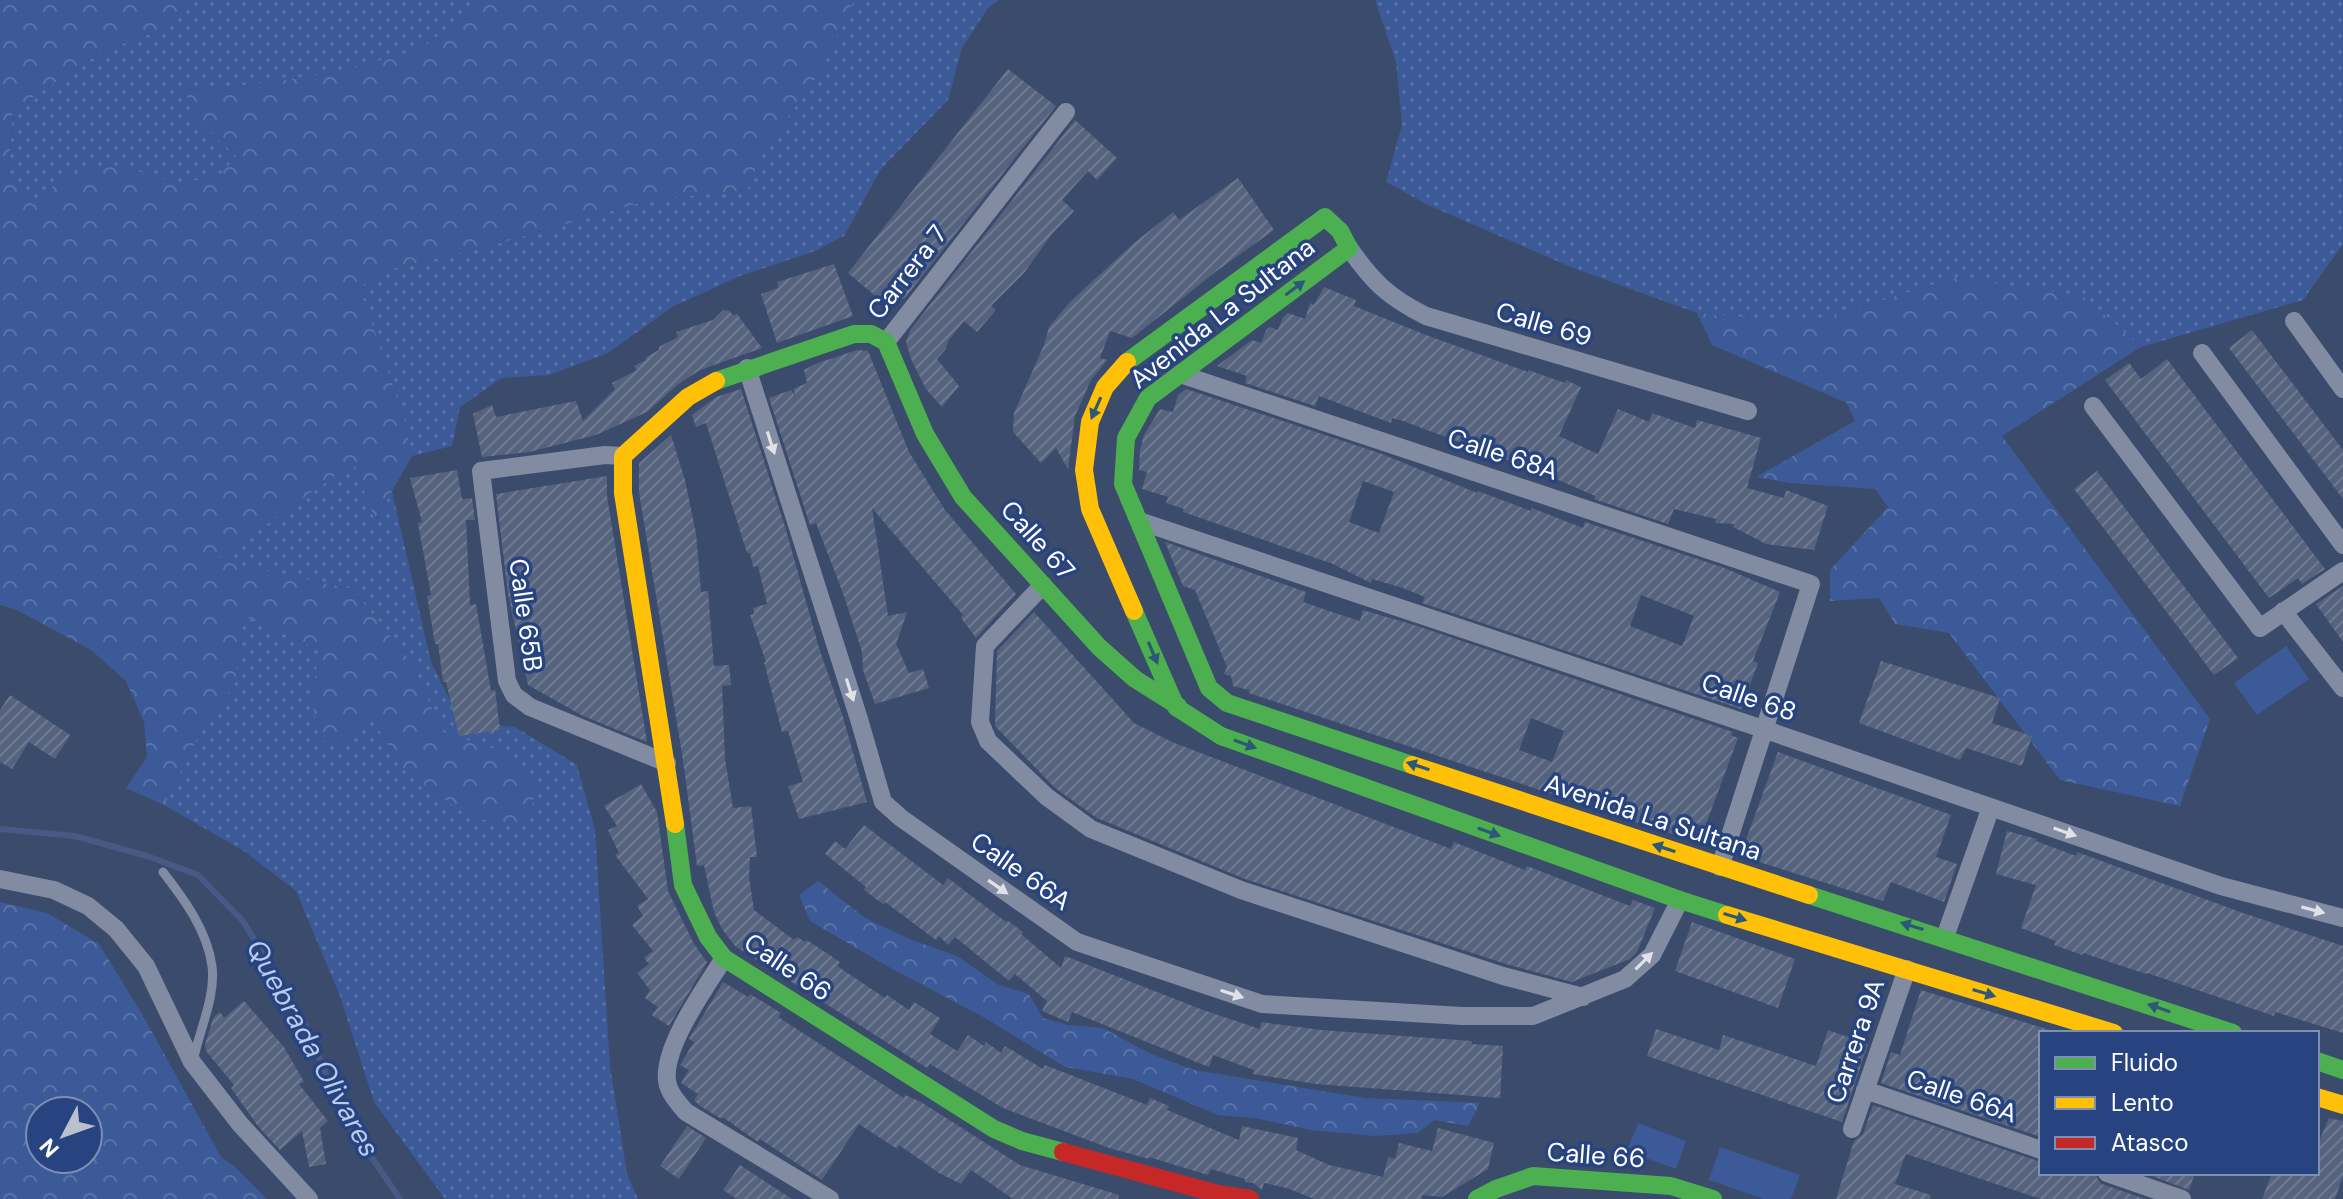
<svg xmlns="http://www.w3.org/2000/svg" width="2343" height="1199" font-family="'DM Sans',sans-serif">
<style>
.grass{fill:url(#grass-dots)}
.forest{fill:url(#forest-crowns);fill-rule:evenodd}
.pitch{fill:#3b5a97}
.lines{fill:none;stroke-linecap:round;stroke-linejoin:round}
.stream{stroke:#465a85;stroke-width:6}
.building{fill:url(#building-hatch);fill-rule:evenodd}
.lane{stroke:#818ca2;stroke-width:9}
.street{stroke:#818ca2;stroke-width:18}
.fast{stroke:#4caf50;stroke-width:18}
.slow{stroke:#ffc107;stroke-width:18}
.jam{stroke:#c62828;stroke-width:18}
.oneway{fill:#2e5976}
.oneway2{fill:#e0e2e8}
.labels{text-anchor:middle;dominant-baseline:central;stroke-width:7;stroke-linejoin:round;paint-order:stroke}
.street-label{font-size:26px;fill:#fff;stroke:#274480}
.water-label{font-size:28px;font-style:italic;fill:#b9ccee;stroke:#274480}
</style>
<defs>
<pattern id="grass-dots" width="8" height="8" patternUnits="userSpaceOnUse" patternTransform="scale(2)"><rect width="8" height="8" fill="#3b5a97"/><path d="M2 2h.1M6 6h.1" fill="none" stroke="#5873a7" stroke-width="1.8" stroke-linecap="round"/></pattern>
<pattern id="forest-crowns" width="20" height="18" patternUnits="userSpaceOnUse" patternTransform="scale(2)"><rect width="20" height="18" fill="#3b5a97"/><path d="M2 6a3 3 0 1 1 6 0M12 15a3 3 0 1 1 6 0" fill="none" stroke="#5873a7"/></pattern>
<pattern id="building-hatch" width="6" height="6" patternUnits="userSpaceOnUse" patternTransform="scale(2)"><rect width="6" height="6" fill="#56637e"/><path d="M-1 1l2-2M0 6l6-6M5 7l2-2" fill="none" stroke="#6f7a91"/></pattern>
</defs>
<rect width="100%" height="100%" fill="#3b4b6c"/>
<path class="grass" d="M187,0H485L421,49L340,72L256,84L184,90L194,116L237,156L218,178L177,183L130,169L64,176L33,206L8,174L13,110L105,50L158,31L185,6Z
M854,0H999L988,8L962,48L948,100L881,169L844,236L815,251L740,276L672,307L608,353L549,375L502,378L460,407L452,446L412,456L405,422L359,288L382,271L489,246L653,199L747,190L763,151L819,74Z
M1375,0H2343V244L2303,300L2141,347L2083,296L1956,278L1806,323L1697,313L1573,268L1428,205L1386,182L1402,125L1396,62Z
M354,462L376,520L392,491L431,662L461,722L515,727L577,765L595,830L610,1066L627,1174L638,1199H445L374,1102L340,996L296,891L244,851L164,805L197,739L235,683L244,616L320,650L311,700L346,742L373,719L402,769L494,749L442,732L412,663L352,589L215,560Z"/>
<path class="forest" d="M0,0H187L185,6L158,31L105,50L13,110L8,174L33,205L64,176L96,166L130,169L177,183L218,178L236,156L194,116L184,90L256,84L340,72L421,49L485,0H854L819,74L763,151L747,190L653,199L489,246L382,271L360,288L405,422L412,456L375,521L354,462L216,560L352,589L412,663L442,732L494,749L537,778L531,815L505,827L462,812L402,769L373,719L346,742L322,741L311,700L320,650L244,616L235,683L197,739L164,805L126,788L147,757L144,722L126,681L91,650L17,610L0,605Z
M1956,278L2083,296L2141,347L2002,436L2210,719L2180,806L2060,780L1949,633L1895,624L1879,598L1830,601V570L1888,507L1875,489L1790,483L1756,477L1855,421L1847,403L1712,345L1697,313L1806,323Z
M818,881L865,918L912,940L957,956L999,985L1029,994L1043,1018L1068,1025L1103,1028L1151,1054L1194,1070L1365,1098L1480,1103L1468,1126L1434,1120L1418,1133L1374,1136L1311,1130L1255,1118L1218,1115L1133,1079L1065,1067L985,1018L885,965L810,921L799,895Z
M0,902L47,913L99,944L142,1014L221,1157L235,1167L267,1199H0ZM40,1111H88V1159H40Z"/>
<path class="pitch" d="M2286,646L2309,679L2257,715L2234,683Z
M1638,1123L1686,1141L1676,1169L1627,1151Z
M1720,1147L1800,1175L1791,1199H1764L1709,1180Z"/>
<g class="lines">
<path class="stream" d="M0,829L75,836L147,856L198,875L243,921L305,1024L344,1117L400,1199"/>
</g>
<path class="building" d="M1008,69L1056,106L905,298L886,305L848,273Z
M1075,120L1117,158L1097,180L1088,171L1062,200L1074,211L1052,234L1024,273L991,306L996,310L983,325L977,332L964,321L948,341L946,349L937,359L959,386L942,407L926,389L911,359L906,342L911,329Z
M1238,178L1274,230L1218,270L1132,338L1110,331L1100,358L1107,360L1091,380L1075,416L1068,469L1056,448L1041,463L1013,432L1014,413L1044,345L1049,327L1070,302L1134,243L1173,212L1179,220Z
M834,264L853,316L777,343L761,294L778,288L777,282Z
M1324,287L1356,300L1354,306L1426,335L1528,372V370L1565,383L1566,380L1581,387L1559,436L1598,454L1618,409L1649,422L1652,413L1695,428L1697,420L1761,438L1747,488L1784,498L1786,490L1828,506L1814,550L1766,544L1733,527L1734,524L1715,523L1716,519L1674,509L1668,524L1594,499L1595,496L1545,474L1403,421L1392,418L1391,423L1319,396L1315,406L1245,383L1247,376L1217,366L1252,340L1261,343L1266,330L1270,327L1278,330L1283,317L1288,313L1305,319L1310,303L1314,305Z
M723,310L729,311L733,315L737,314L762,348L700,370L677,385L647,412L596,435L529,452L482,457L473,414L492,405L496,417L576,401L583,421L615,389L612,383L637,370L634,366L646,360V357L659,350V347L678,337L676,332L713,320Z
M2252,330L2343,450V499L2229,348Z
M857,350L868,351L909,452L945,510L1016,594L976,638L961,618L963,615L872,508L888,616L907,612L896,644L909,673L923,669L929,688L875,704L863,670L862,652L844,596L816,523L810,525L769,398L791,390L796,397L793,389L807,383L804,370L815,364Z
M2167,359L2325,569L2302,584L2298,578L2269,598L2105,380L2129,363L2141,379Z
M741,389L786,530L819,648L843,717L867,802L799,819L788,786L803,782L788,731L782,732L764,662H766L750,615L754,614L753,608L767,604L758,566L753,567L750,553H747L706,423L696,427L692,415L716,397Z
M1186,389L1382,454L1477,493L1478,491L1531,511L1532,508L1583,528L1585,522L1722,567L1780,592L1753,661L1758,663L1741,709L1422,603L1425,597L1403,588L1372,579L1371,583L1333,564L1183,512L1184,509L1166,503L1168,497L1142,489L1147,472L1139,470L1140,450L1144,435L1160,409L1173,412L1178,395ZM1363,481L1394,492L1379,533L1349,522ZM1641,595L1694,616L1682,646L1630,626Z
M671,435L685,480L696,533L701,592L708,591L714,666L729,665L731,685L722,686L725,759L733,808L751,806L757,857H750L749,877L754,910L794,940L797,937L805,942L807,940L840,962L837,966L885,998L887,995L909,1010L914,1002L940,1018L930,1034L957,1051L968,1035L984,1046L986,1042L1001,1053L1005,1046L1043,1069L1045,1065L1147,1105L1150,1098L1169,1106L1167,1110L1239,1140L1242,1126L1298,1138L1296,1150L1329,1165L1383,1177L1388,1157L1395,1159L1399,1143L1432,1151L1438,1128L1494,1143L1488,1169L1442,1197L1422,1195V1199H1314L1287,1188L1264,1183L1262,1190L1253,1183L1245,1182V1179L1211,1169L1208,1175L1149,1157V1159L1109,1148L1003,1108L930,1064L927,1068L735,946L722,929L714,912L704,865L697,866L683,760L639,492V463Z
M457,470L462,499L472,498L475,520H466L470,605L476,604L491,691L495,690L500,730L459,736L446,682H443L438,644H435L427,596L431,595L418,523L422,522L410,478Z
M2097,471L2238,658L2214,675L2074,489Z
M607,476V496L647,742L583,716L528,685L508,594L496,494Z
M1165,542L1306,592L1303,602L1335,613L1360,621L1363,610L1414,625L1733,732L1731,735L1738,738L1699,843L1249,693V690L1233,686L1231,676L1224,674L1227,667L1195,590L1183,586ZM1531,718L1564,731L1552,762L1519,750Z
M2343,586V642L2316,604Z
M1034,612L1134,723L1172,742L1451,849L1454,842L1525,870L1527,866L1630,906L1633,900L1655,908L1637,952L1630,959L1572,982L1506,964L1245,879L1097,818L1055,788L995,726L997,651Z
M1881,661L2000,698L1992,723L2032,736L2022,766L1966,748L1960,760L1859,723Z
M10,695L70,735L55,759L29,742L12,769L0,762V710Z
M1778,752L1951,815L1936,857L1957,864L1944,902L1891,882L1883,901L1740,856Z
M641,784L657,812L668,891L694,944L707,962L669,1026L652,1015L658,1007L645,998L650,990L637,973L649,964L644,958L653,951L632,925L643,916L637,906L648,899L615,855L619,853L608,830L617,826L604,806Z
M864,825L943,885L948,878L1006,922L1008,921L1023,932L1021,934L1061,968L1065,956L1203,1010L1260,1029L1261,1022L1321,1030L1472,1041V1044L1503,1046L1500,1098L1316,1084L1253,1074L1254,1070L1213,1055L1209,1067L1072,1012L1068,1022L1042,1011L1047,1001L1015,974L1009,981L955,937L948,945L939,936L936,940L885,902L883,904L864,890L866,887L825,854L835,841L845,849Z
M2007,831L2037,839L2036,841L2076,856L2077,852L2243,913L2343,946V1033L2275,1012L2274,1016L2147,973L2146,974L2083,953L2082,955L2054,945L2056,941L2021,928L2036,885L1996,874Z
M1692,922L1795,959L1778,1008L1675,971Z
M723,982L748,997L750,994L781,1013L778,1017L904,1098L905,1095L921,1102L1020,1165L1119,1195L1118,1199H1013L971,1170L961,1184L939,1173L899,1145L897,1149L859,1124L822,1180L760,1139L758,1142L724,1118H720L700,1106L694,1100L698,1094L681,1083L689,1070L680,1065L694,1042L689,1039Z
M1921,990L2059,1033H2041V1137L1881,1083L1891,1052L1900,1055Z
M244,1001L284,1047L304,1082L299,1084L328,1121L320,1128L326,1164L309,1167L302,1131L280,1150L257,1125L231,1088L234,1085L206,1051L205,1045L213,1018L220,1012L224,1018Z
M1656,1029L1719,1050L1723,1035L1816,1066L1828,1030L1868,1044L1842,1122L1647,1056Z
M1873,1105L2041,1162V1173H2095L2098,1180L2102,1184L2145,1199H2041L1906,1154L1895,1184L1931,1195L1930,1199H1836L1854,1141L1863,1134Z
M2329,1118L2343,1121V1176L2335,1199H2262L2272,1173H2317V1146Z
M687,1126L706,1138L679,1179L660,1166Z
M740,1165L792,1199H737L723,1190Z
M2144,1173H2195L2189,1190Z"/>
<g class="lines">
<path class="lane" d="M163,872C184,899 207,930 212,966C216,995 200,1029 194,1057"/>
<path class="street" d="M1349,248C1373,282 1388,297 1426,316L1748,411
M2294,321L2343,389
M886,342L1066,112
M2202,353L2343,545
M747,368L859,719L883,802L901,818L1077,942L1262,1004L1462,1016H1533L1625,979L1652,955L1680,900
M1180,374L1811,584L1720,867
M2093,406L2260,628L2343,571
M623,456L605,455L481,471L507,681L514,695L530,707L667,763
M1139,521L1763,729L2221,886L2343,918
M1043,585L985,646L980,722L988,741L1047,797L1091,829L1241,890L1503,976L1583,997
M2283,611L2343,688
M0,879L54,890L88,906L116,929L146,966L192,1062L240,1124L309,1199
M1945,937L1991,807
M724,958C706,987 663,1046 667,1080C668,1092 678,1103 686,1112L830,1199
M1865,1090L2041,1150
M1852,1129L1907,969
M2107,1173L2182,1199"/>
<path class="fast" d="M1127,362L1325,217L1340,231L1349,248L1148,398L1126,438L1123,484L1209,688L1227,703L1412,765
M716,381L854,334H871L886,342L925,434L963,497L1099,647L1135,679L1178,706
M1134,611L1176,707L1221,736L1680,900L1727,915
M675,824L683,885L708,937L724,958L994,1129L1022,1141L1063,1152
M1809,895L2233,1033
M2317,1061L2343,1070
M1477,1199L1496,1189L1533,1176L1671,1186L1713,1199"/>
<path class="slow" d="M1127,362L1105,387L1090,422L1084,470L1090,509L1134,611
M1412,765L1809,895
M675,824L623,493V456L688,397L716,381
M1727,915L2114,1033
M2317,1097L2343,1105"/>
<path class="jam" d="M1063,1152L1218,1194L1250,1199"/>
</g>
<defs><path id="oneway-solid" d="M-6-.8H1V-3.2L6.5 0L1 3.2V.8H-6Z" transform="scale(2)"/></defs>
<g class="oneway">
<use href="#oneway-solid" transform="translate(1295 288) rotate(-37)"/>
<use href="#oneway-solid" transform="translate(1096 408) rotate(114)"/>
<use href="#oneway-solid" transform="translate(1153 653) rotate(67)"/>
<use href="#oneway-solid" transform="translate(1245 744) rotate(20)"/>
<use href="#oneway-solid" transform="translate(1418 766) rotate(-162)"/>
<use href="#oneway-solid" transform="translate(1489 832) rotate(20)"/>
<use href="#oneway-solid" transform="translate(1664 848) rotate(-162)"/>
<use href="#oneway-solid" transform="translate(1735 917) rotate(17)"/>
<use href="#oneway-solid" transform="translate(1912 926) rotate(-163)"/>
<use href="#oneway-solid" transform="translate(1984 993) rotate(17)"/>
<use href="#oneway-solid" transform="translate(2159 1008) rotate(-161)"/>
</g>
<g class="oneway2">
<use href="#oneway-solid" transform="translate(771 443) rotate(72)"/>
<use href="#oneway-solid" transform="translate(850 690) rotate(72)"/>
<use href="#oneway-solid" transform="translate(2065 832) rotate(19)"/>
<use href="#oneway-solid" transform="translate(998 887) rotate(35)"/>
<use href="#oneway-solid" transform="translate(2313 910) rotate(15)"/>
<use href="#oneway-solid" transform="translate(1644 961) rotate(-45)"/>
<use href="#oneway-solid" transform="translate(1232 994) rotate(18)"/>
</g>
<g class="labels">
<g class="street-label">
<text transform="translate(907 272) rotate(-52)">Carrera 7</text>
<text transform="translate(1222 313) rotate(-38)">Avenida La Sultana</text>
<text transform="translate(1544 324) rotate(16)">Calle 69</text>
<text transform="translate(1503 454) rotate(18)">Calle 68A</text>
<text transform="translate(1038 540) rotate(48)">Calle 67</text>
<text transform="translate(526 615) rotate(82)">Calle 65B</text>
<text transform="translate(1749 697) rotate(19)">Calle 68</text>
<text transform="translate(1653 817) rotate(18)">Avenida La Sultana</text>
<text transform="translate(1021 871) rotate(35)">Calle 66A</text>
<text transform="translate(788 967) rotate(34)">Calle 66</text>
<text transform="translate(1855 1041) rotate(-71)">Carrera 9A</text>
<text transform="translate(1962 1096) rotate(19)">Calle 66A</text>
<text transform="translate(1596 1155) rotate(4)">Calle 66</text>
</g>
<g class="water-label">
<text transform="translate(313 1048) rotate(61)">Quebrada Olivares</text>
</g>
</g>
<rect x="2039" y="1031" width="280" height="144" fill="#274480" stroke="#7d8fb3" stroke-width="2"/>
<rect x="2055" y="1057" width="40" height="12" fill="#4caf50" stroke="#7d8fb3" stroke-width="2"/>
<text x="2111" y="1071" font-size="24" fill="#ffffff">Fluido</text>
<rect x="2055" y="1097" width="40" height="12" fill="#ffc107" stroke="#7d8fb3" stroke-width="2"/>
<text x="2111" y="1111" font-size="24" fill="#ffffff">Lento</text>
<rect x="2055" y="1137" width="40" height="12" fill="#c62828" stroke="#7d8fb3" stroke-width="2"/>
<text x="2111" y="1151" font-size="24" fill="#ffffff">Atasco</text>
<g transform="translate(64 1135) rotate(229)"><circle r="38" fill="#274480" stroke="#7d8fb3" stroke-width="2"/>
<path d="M0-6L14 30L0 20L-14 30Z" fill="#bac0cc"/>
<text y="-12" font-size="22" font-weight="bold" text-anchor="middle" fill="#ffffff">N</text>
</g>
</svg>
